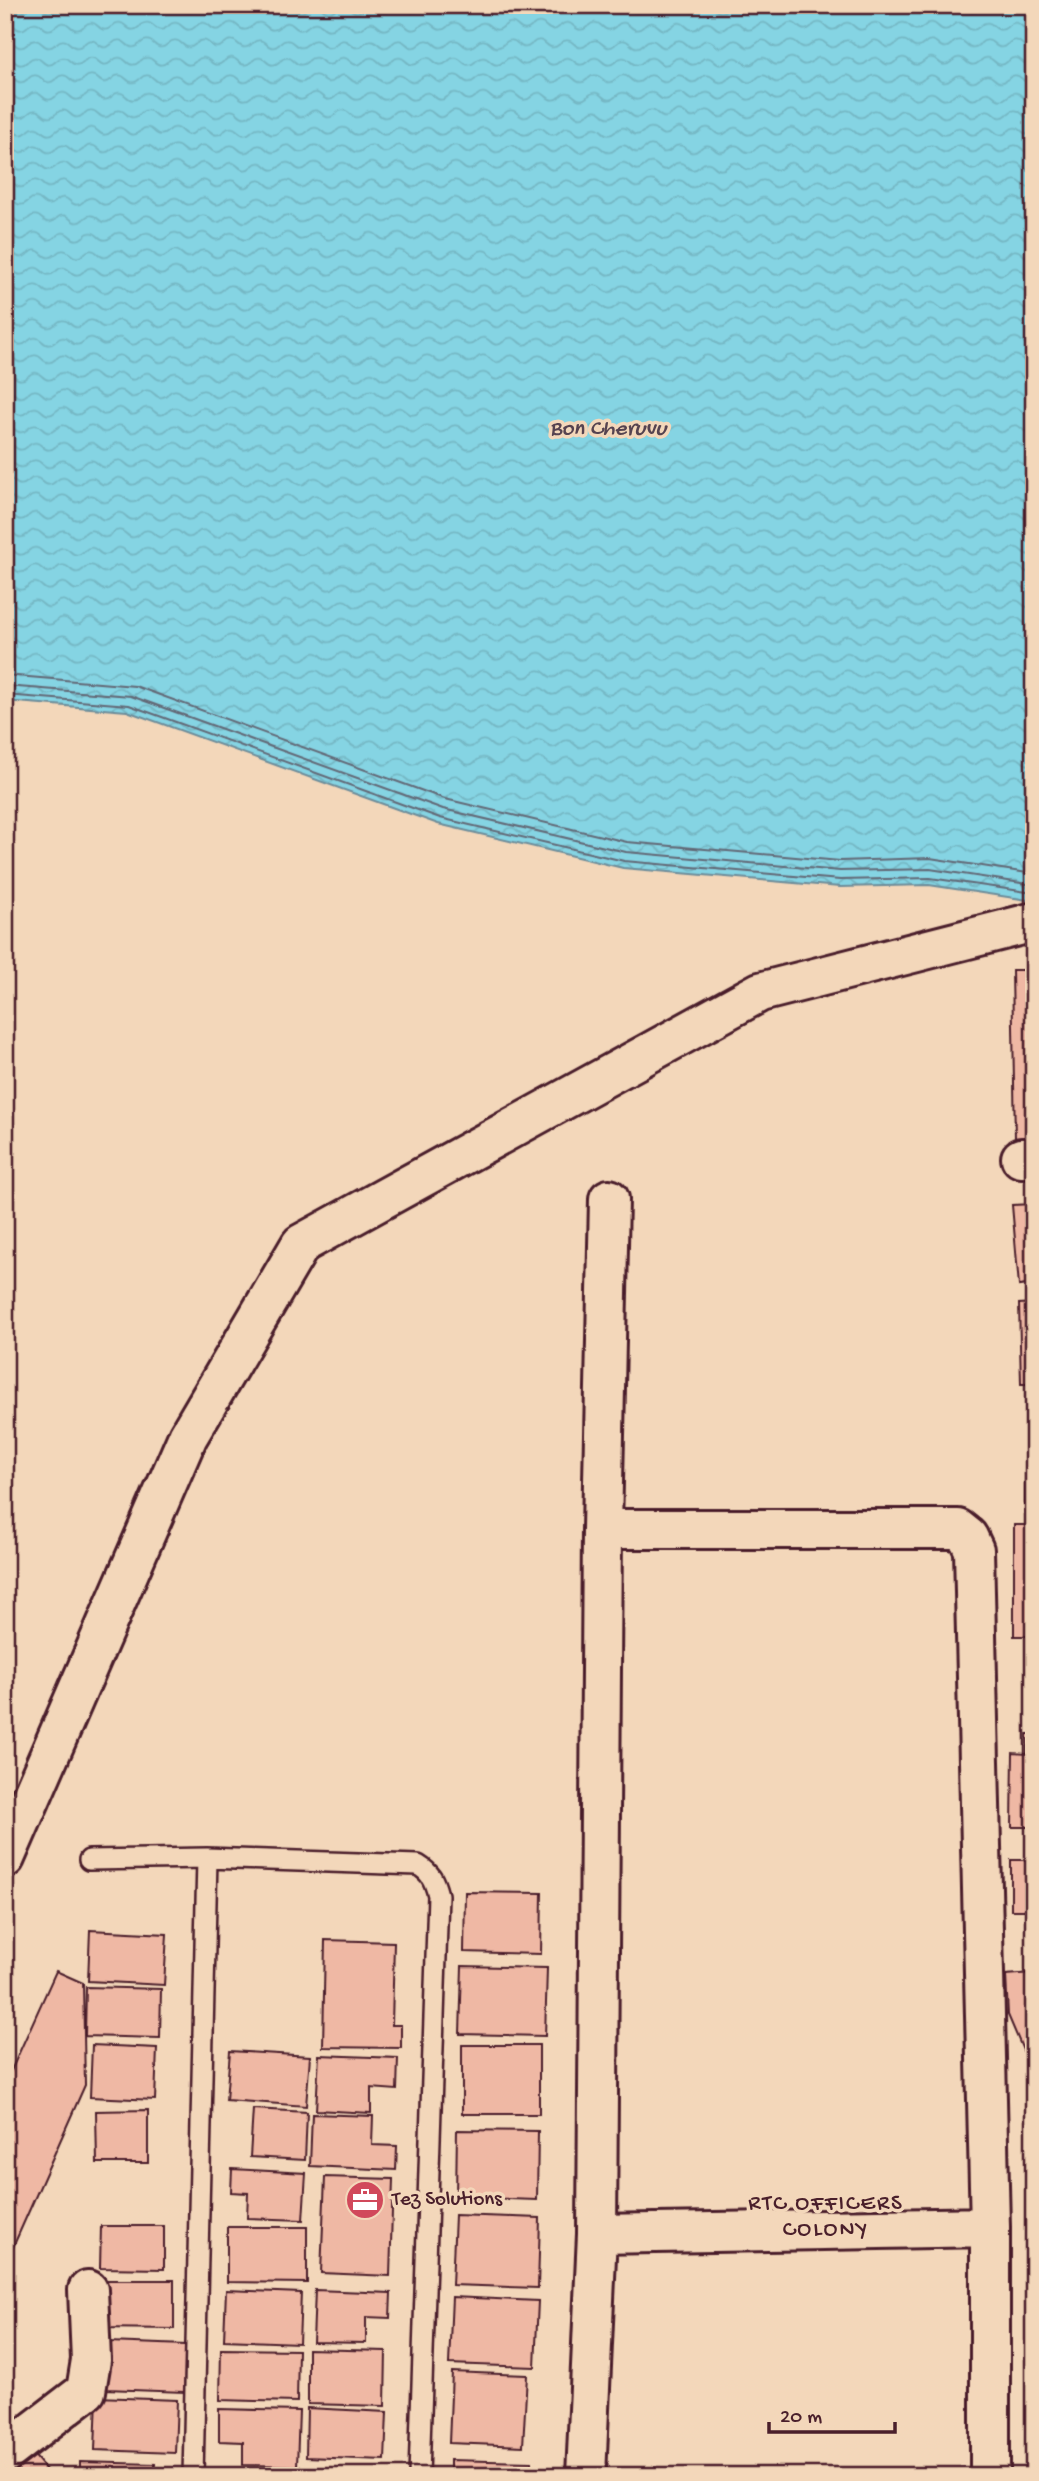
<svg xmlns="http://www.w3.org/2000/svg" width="1039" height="2481" font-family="'Gochi Hand',sans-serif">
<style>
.water{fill:url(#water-waves);stroke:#6d8c99;stroke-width:2}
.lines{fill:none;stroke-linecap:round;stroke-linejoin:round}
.shore{stroke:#626775;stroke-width:2}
.building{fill:#efb8a4;stroke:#4a1f2b;stroke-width:2}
.service-casing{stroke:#4a1f2b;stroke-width:24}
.minor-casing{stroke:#4a1f2b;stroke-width:44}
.service{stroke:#f3d7ba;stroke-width:19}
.minor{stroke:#f3d7ba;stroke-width:38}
.labels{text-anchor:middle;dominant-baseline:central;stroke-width:7;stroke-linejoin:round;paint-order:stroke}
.poi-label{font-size:21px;fill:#4a1f2b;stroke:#f3d7ba;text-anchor:start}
.water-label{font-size:23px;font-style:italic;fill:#564350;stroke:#f3d7ba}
.neighbourhood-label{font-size:23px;letter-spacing:2px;fill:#4a1f2b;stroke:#f3d7ba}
</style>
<defs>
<pattern id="water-waves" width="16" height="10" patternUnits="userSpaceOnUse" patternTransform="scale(1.75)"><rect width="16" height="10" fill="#85d4e3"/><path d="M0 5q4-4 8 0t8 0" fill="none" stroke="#74b6c3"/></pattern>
</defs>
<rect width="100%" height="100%" fill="#f3d7ba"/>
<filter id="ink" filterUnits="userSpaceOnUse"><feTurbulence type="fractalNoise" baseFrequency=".0143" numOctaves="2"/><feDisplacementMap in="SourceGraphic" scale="14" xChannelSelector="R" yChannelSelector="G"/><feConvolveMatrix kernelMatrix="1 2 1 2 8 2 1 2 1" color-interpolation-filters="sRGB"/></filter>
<g filter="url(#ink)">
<path class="water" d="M5,5H1034V901L929,885L840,887L623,868L438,824L127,711L5,701Z"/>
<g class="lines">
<path class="shore" d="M5,675L135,686L445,799L627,842L840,861L930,858L1034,874
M5,686L131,696L443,809L626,852L840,871L930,869L1034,885
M5,695L129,705L440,818L624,861L840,880L930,878L1034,893"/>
</g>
<path class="building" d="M1012,970H1034V1139H1015Z
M1034,1204V1284L1019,1286L1012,1205Z
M1034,1303V1384H1021L1019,1304Z
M1026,1445L1034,1446V1505L1025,1504Z
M1014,1525H1034V1636H1014Z
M1027,1734H1034V1827H1012L1013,1753L1027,1754Z
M1011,1860H1034V1910H1011Z
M465,1892L542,1893L541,1954L464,1952Z
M90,1930L167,1934L164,1985L88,1981Z
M325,1940L394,1942L392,2025H401V2048L323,2047Z
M462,1966L547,1968L545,2036L460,2034Z
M56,1971L83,1983L85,2085L5,2265V2084Z
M1034,1973V2054L1025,2055L1008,2015L1006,1975Z
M86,1987L161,1989L160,2038L85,2036Z
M92,2045L157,2048L155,2100L90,2097Z
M462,2045H539V2114H462Z
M230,2051L310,2056L306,2106L226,2100Z
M319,2055L398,2058L397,2090L371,2088V2113L316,2110Z
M253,2109L307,2112L305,2160L250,2157Z
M148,2110V2163H97L96,2111Z
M312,2114L373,2116L372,2145L397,2146L396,2170L310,2166Z
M457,2130L538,2131L537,2200L456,2197Z
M232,2169L306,2173L303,2220L247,2218L248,2193L231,2192Z
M325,2177L393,2179L390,2276L321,2273Z
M455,2215L540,2218L538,2288L452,2285Z
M101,2226H164V2269L100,2268Z
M227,2227H307V2283L227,2282Z
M97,2280H174V2329L97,2328Z
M226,2290L301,2293L299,2343L224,2340Z
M315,2290L391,2293L390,2318L366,2317V2343L313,2342Z
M452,2297L538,2301L535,2367L449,2364Z
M108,2342L186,2345L184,2392L106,2389Z
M221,2349L298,2350L297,2402L220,2400Z
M308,2349L386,2351L385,2406L308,2404Z
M452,2372L527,2375L523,2446L449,2443Z
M97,2397L177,2400L175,2453L95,2450Z
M307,2408L387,2412L385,2460L306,2457Z
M219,2409L299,2411L297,2466L243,2465V2442L219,2441Z
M29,2449L51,2476H14L7,2467Z
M450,2460L532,2462V2476H450Z
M80,2462L155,2464V2476H80Z
M305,2473L391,2475V2476H305Z"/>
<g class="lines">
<defs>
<path id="service" d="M89,1860L207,1858L418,1865C431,1873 434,1880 438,1895L419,2476
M193,2476L207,1858"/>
<path id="minor" d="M1021,1158H1034
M602,1529L609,1199
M5,1858L188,1436L301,1244L760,992L1034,922
M597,2234L990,2227
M5,2453L86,2391L91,2360L88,2290
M586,2476L597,2234L602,1529H958L968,1537L974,1550L990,2227V2476"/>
</defs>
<use href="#service" class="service-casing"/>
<use href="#minor" class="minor-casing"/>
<use href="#service" class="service"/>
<use href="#minor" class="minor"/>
</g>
</g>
<defs>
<symbol id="office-disc" viewBox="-11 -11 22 22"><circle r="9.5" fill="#d1495b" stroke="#f3d7ba"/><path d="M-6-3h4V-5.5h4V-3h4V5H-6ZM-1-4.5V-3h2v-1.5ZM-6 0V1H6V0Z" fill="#fff"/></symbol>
</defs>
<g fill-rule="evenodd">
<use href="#office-disc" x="343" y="2178" width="44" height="44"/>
</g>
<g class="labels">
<g class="poi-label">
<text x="392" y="2200">Tez Solutions</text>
</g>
<g class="water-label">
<text x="608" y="429">Bon Cheruvu</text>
</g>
<g class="neighbourhood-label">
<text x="826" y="2204">RTC OFFICERS<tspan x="826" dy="26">COLONY</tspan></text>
</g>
</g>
<rect width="1039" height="2481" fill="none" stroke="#f3d7ba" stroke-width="28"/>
<rect x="14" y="14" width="1011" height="2453" fill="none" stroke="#4a1f2b" stroke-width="2.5" filter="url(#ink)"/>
<path d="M769 2422v10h126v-10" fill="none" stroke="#4a1f2b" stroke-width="3.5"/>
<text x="780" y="2422" font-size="21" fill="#4a1f2b" stroke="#f3d7ba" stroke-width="5" paint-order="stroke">20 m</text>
</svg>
